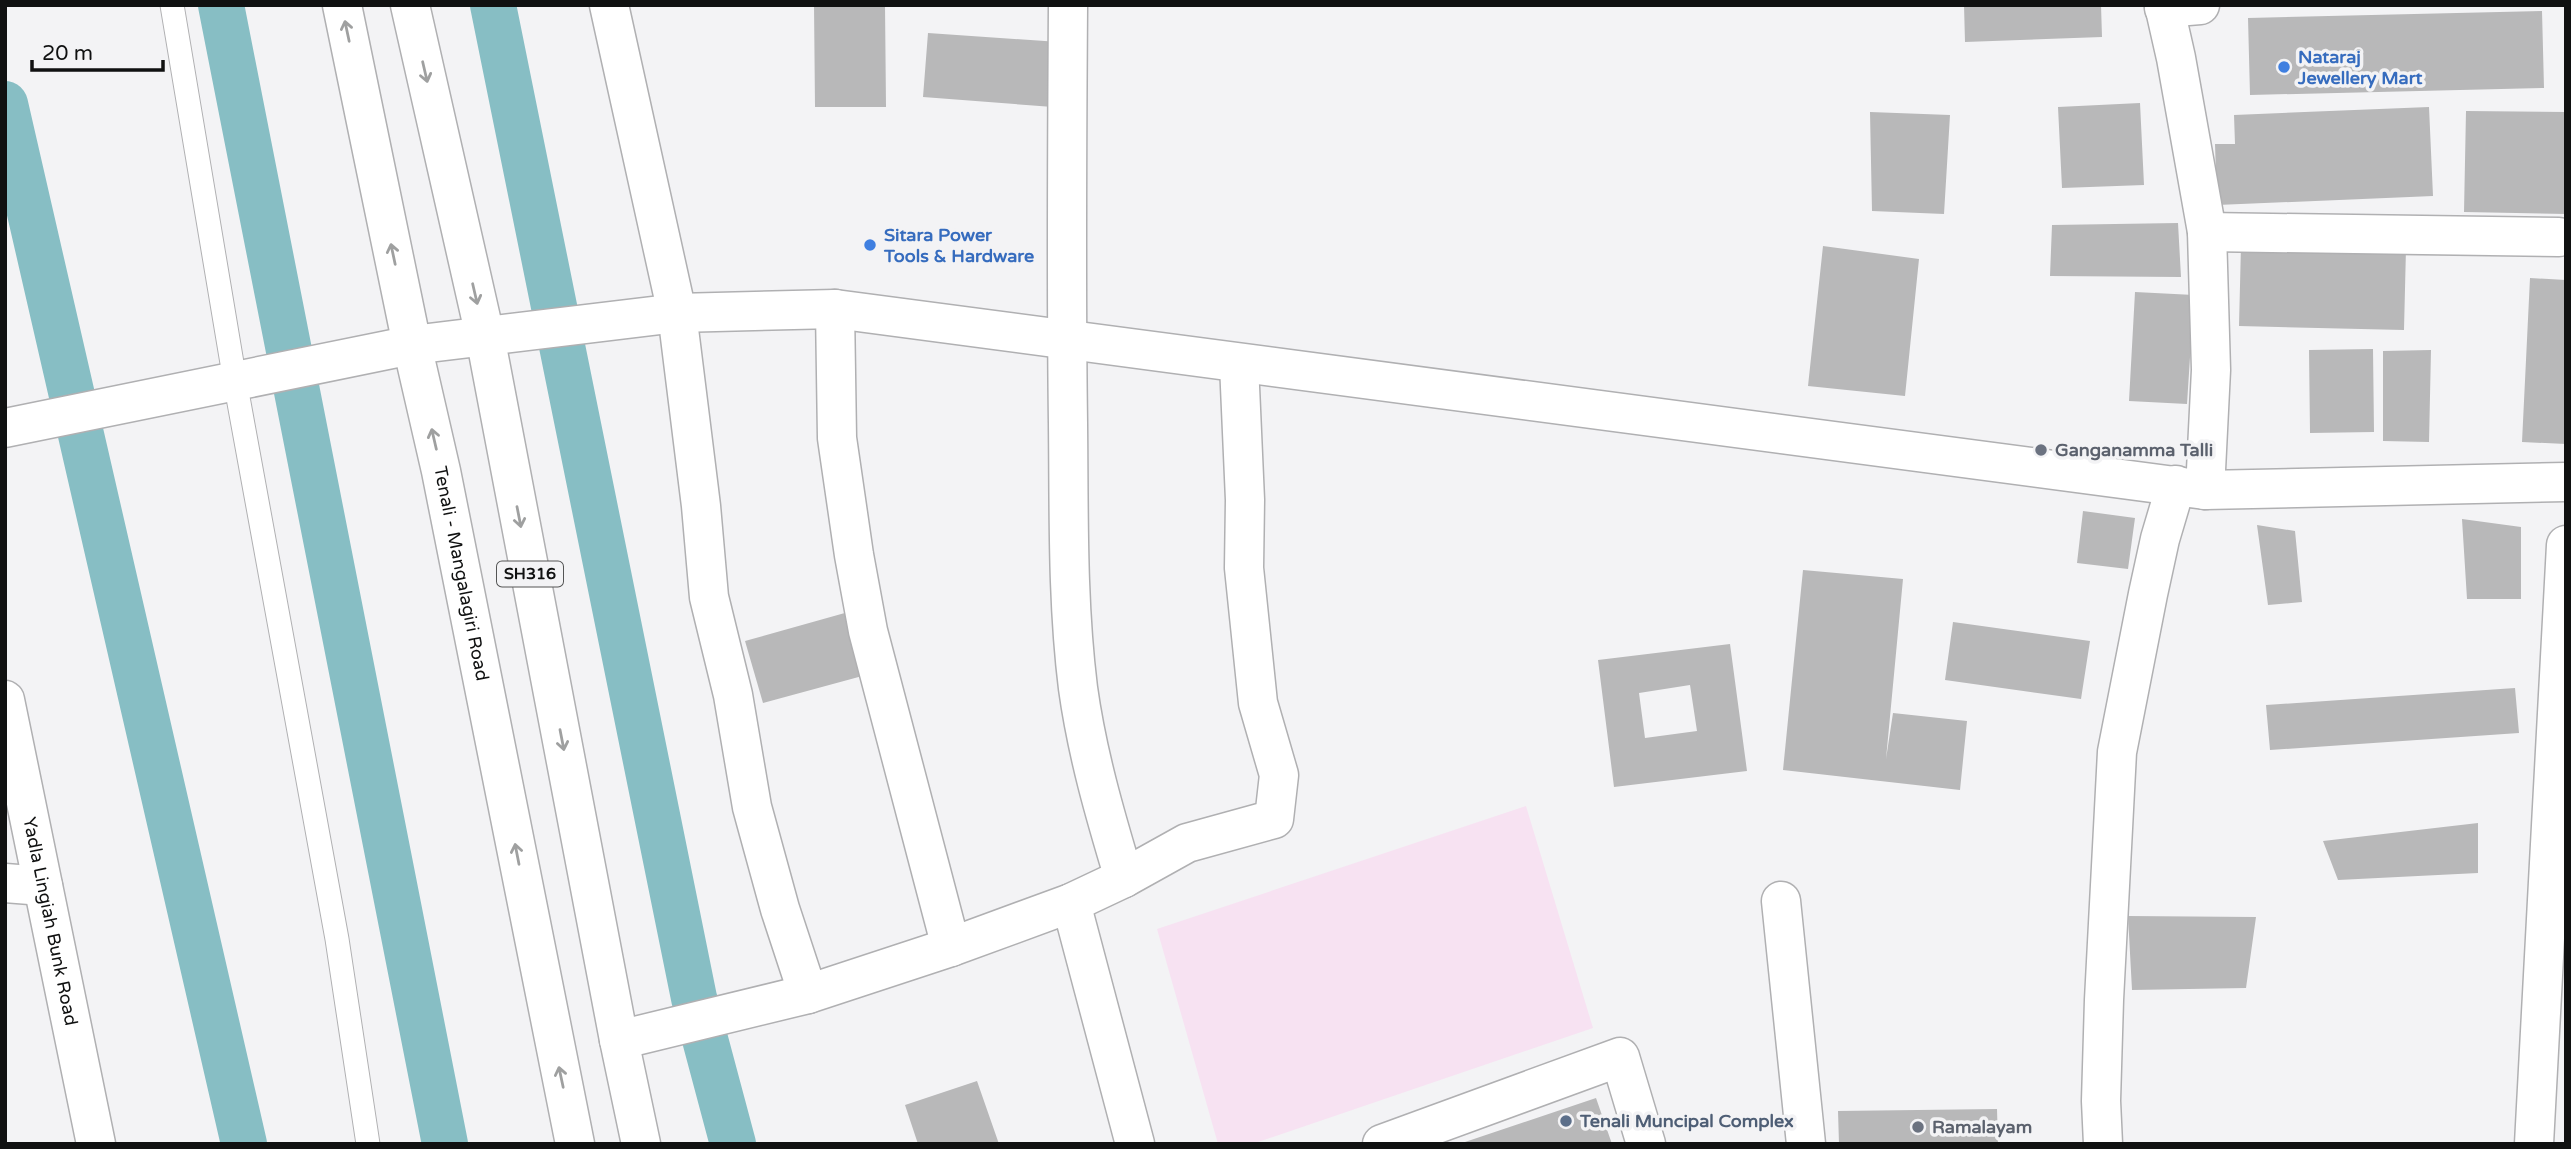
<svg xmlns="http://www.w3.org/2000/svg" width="2571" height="1149" font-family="'Varela Round',sans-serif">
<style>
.commercial{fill:#f7e2f2}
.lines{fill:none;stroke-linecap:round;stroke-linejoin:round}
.canal{stroke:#87bec4;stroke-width:46}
.building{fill:#b8b8b9;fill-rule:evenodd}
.lane-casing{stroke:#b0b0b2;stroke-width:25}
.street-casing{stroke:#b0b0b2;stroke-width:41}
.primary-casing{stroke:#b0b0b2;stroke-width:41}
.lane{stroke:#fff;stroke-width:23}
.street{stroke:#fff;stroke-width:38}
.primary{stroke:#fff;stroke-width:38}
.oneway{stroke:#9fa0a0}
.shop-dot{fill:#3f7fe0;stroke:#f3f3f5;stroke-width:2.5}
.worship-dot{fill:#6b7280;stroke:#f3f3f5;stroke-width:2.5}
.service-dot{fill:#5c6f8a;stroke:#f3f3f5;stroke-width:2.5}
.labels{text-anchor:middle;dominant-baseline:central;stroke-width:7;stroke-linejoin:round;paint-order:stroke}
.shield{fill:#f3f3f5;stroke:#545555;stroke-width:2}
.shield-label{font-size:16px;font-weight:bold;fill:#101111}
.shop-label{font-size:18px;font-weight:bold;fill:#366cbe;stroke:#f3f3f5;text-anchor:start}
.worship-label{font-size:18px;font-weight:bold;fill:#5b616d;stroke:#f3f3f5;text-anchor:start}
.street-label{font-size:18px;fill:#101111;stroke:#f3f3f5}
.service-label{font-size:18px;font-weight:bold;fill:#4e5e75;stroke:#f3f3f5;text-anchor:start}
</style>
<rect width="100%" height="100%" fill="#f3f3f5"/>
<path class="commercial" d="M1526,806L1593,1028L1252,1144H1218L1157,929Z"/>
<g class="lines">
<path class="canal" d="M221,5L445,1144
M493,5L694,998L733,1144
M5,104L244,1144"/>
</g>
<path class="building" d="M814,5H885L886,107H815Z
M1964,5H2101L2102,37L1965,42Z
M2542,11L2544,88L2250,95L2248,18Z
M928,33L1059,42L1053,107L923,97Z
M2140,103L2144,185L2062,188L2058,107Z
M2429,107L2433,196L2217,205L2215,144H2235L2234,115Z
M2466,111L2566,112V214L2464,212Z
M1870,112L1950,115L1944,214L1872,211Z
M2178,223L2181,277L2050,276L2052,225Z
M2241,245L2406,248L2404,330L2239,326Z
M1823,246L1919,259L1905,396L1808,386Z
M2530,278L2566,280V444L2522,442Z
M2135,292L2194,295L2187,404L2129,401Z
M2373,349L2374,432L2310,433L2309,350Z
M2431,350L2429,442L2383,441V351Z
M2083,511L2135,518L2128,569L2077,563Z
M2462,519L2521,527V599H2467Z
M2257,525L2295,531L2302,602L2268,605Z
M1803,570L1903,579L1886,759L1893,713L1967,721L1960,790L1783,770Z
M859,609L877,672L763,703L745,641Z
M1953,622L2090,641L2081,699L1945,680Z
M1730,644L1747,771L1614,787L1598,660ZM1690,685L1697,731L1645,738L1639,693Z
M2515,688L2519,733L2270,750L2266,705Z
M2478,823V873L2338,880L2323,841Z
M2128,916L2256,917L2246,988L2132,990Z
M977,1081L999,1144H918L905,1105Z
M1596,1098L1612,1144H1463L1462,1143Z
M1997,1109L1998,1144H1839L1838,1111Z"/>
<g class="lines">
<defs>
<path id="lane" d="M172,5L235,381L337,939L368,1144"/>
<g id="street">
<path d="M609,5L677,313L701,506L709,597L733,695L752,807L780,909L808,994"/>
<path d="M1068,5C1067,145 1066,284 1068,423C1069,511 1067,600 1078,688C1087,753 1105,815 1124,878"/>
<path d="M2164,5L2176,58L2207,232L2211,370L2205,490"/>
<path d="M2164,8L2200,5"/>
<path d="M2207,232L2559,237"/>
<path d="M835,309L837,438L854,555L868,631L951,947"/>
<path d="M5,428L412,345L677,313L835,309L2205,490L2566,482"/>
<path id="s1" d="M5,700L96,1144"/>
<path d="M5,883L43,886"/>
<path d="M1781,901L1806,1144"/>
<path d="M1071,903L1135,1144"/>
<path d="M619,1040L808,994L951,947L1071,903L1124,878L1187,843L1274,819L1279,775L1258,703L1244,568L1245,500L1239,364"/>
<path d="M1382,1144L1620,1057L1646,1144"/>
<path d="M2103,1144L2101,1101L2104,1000L2117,752L2148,594L2160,539L2176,485"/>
<path d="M2534,1144L2566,545"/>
</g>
<g id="primary">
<path id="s2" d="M342,5L412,345L441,471L575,1144"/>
<path d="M410,5L485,336L619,1040L641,1144"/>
</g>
</defs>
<use href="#lane" class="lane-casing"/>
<use href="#street" class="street-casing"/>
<use href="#primary" class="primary-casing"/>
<use href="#lane" class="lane"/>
<use href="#street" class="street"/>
<use href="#primary" class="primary"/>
</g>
<defs><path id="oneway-shaft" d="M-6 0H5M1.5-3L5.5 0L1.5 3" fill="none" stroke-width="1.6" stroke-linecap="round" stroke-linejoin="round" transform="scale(1.75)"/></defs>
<g class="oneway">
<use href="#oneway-shaft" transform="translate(347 31) rotate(-102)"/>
<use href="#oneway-shaft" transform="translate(425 72) rotate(77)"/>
<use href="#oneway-shaft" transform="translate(393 254) rotate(-102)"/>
<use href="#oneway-shaft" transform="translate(475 294) rotate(77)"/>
<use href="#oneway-shaft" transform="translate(434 439) rotate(-103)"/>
<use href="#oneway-shaft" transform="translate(519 517) rotate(79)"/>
<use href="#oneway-shaft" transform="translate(562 740) rotate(79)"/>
<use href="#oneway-shaft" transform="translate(517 854) rotate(-101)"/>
<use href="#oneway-shaft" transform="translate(561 1077) rotate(-102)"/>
</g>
<g class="shop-dot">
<circle cx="2284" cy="67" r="7"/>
<circle cx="870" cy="245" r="7"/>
</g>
<g class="worship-dot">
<circle cx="2041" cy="450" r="7"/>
<circle cx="1918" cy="1127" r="7"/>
</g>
<circle class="service-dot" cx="1566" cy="1121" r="7"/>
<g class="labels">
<rect class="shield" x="497" y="561.5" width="66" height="25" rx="5"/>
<g class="shield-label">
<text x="530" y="574">SH316</text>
</g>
<g class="shop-label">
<text x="2298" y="57">Nataraj<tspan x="2298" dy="21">Jewellery Mart</tspan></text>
<text x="884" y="235">Sitara Power<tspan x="884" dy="21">Tools &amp; Hardware</tspan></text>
</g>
<g class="worship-label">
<text x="2055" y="450">Ganganamma Talli</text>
<text x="1932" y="1127">Ramalayam</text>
</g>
<g class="street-label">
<text stroke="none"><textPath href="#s2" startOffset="581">Tenali - Mangalagiri Road</textPath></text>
<text stroke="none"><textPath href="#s1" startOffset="226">Yadla Lingiah Bunk Road</textPath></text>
</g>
<g class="service-label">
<text x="1580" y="1121">Tenali Muncipal Complex</text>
</g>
</g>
<rect width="2571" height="1149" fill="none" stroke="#101111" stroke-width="14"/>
<path d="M32 60v10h131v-10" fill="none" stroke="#101111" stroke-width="3.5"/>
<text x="42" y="60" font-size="21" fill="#101111" stroke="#f3f3f5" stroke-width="5" paint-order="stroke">20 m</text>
</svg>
